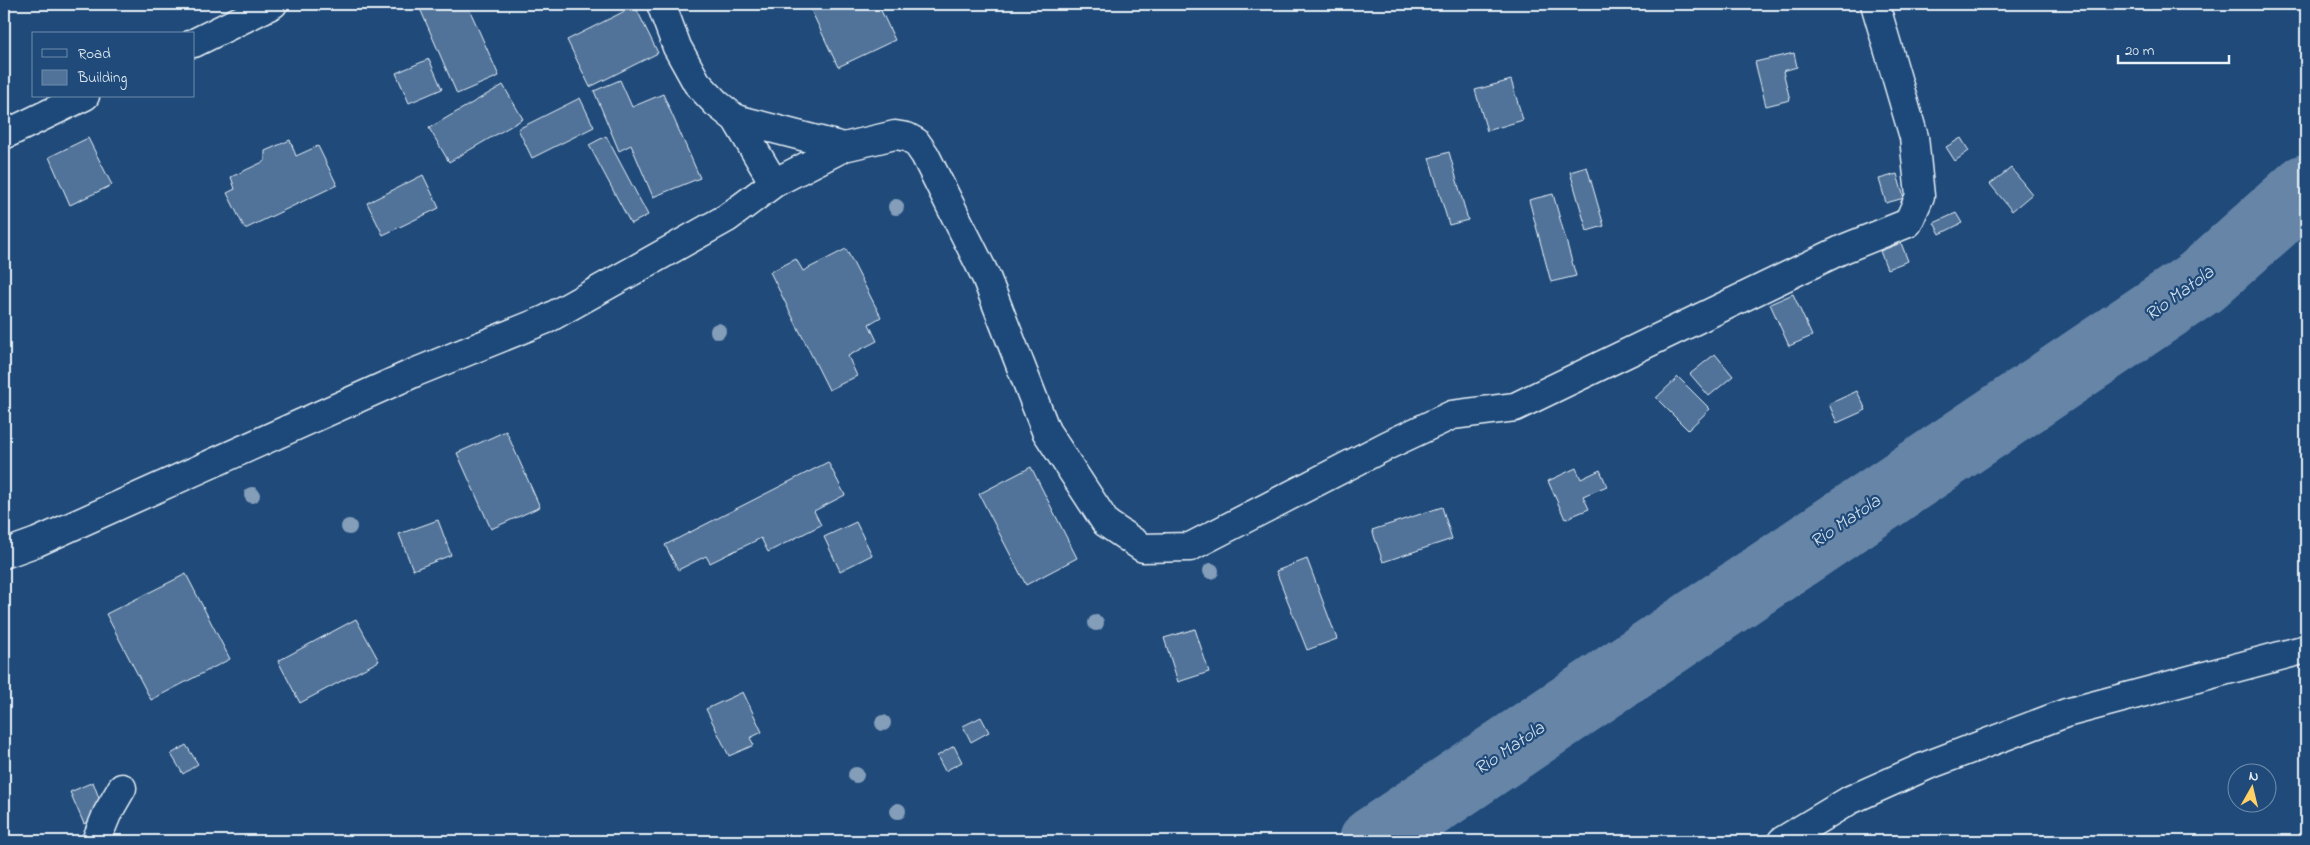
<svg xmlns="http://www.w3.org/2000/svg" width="2310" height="845" font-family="'Indie Flower',sans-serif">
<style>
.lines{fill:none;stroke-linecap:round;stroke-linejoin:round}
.river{stroke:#6685a7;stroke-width:68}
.building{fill:#517399;stroke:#e8f1f8}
.street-casing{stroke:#e8f1f8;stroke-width:31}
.street{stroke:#1f4a7a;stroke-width:28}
.tree{fill:#849eb9}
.labels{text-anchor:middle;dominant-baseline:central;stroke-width:4.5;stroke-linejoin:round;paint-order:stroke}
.water-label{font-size:19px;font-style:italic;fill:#d4e1ec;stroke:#1f4a7a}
</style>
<rect width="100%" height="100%" fill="#1f4a7a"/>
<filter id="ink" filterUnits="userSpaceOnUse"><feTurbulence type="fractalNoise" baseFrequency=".02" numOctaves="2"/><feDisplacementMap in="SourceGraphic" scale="10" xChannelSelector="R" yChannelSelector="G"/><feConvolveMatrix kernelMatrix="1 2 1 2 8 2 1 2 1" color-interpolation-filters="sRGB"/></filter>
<g filter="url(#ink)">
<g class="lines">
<path class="river" d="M1373,841L2201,282L2306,188"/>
</g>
<path class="building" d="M418,4H467L499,76L457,94Z
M824,4H878L895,40L838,67L811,10Z
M635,6L658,53L590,87L567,40Z
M1794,53L1797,67L1783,71L1790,100L1766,106L1755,62Z
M429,59L442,89L409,103L396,73Z
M620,80L632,107L663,94L700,178L653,197L631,145L619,151L594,91Z
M1511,80L1523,120L1487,131L1475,90Z
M503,85L523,119L449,162L429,128Z
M580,98L594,127L532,158L518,129Z
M606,136L648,215L631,224L589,145Z
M88,138L112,185L70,205L49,157Z
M1961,138L1969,151L1955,161L1946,147Z
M290,140L296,156L318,146L337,185L245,229L227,193L235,189L231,177L265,161V151Z
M1449,152L1468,220L1449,225L1429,158Z
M1587,167L1604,226L1587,231L1570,172Z
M2011,168L2032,194L2012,211L1990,184Z
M1897,174L1904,198L1886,203L1879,179Z
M423,175L439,208L383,235L367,203Z
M1553,194L1576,276L1551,282L1529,200Z
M1956,213L1962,223L1940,234L1934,223Z
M1901,243L1908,261L1887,269L1880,251Z
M846,249L881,317L869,324L877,341L848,356L857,376L829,390L770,272L796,259L803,271Z
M1793,294L1812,336L1789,346L1770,304Z
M1715,354L1733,376L1709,396L1690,374Z
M1678,377L1710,409L1688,430L1656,398Z
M1857,391L1866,410L1837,423L1829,404Z
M506,431L540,507L491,529L457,453Z
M828,462L845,495L814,511L821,525L768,552L761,538L710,563L706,556L678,570L665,545Z
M1031,467L1077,558L1026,585L979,494Z
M1576,468L1581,479L1600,470L1607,486L1583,496L1589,509L1565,519L1548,481Z
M1442,507L1452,539L1383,562L1372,530Z
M438,520L451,555L413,570L399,534Z
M856,522L872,555L840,571L824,537Z
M1307,559L1337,639L1307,650L1276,571Z
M186,574L230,659L151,700L106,614Z
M356,619L379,661L300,703L278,661Z
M1195,629L1209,672L1178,682L1164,638Z
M743,692L762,732L750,738L754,745L729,756L706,709Z
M981,717L989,732L971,742L963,726Z
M186,745L198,764L183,774L171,754Z
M954,746L962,762L945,771L937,756Z
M93,782L105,814L84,824L70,792Z"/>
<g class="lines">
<defs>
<path id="street" d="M661,4L677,47L697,83L716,103L736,119L774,183
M194,43L273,4
M736,119L844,147
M4,135L85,96
M4,554L37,542L416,372L547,319L727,218L774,183L844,147L895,135L907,137L916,142L925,155L986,277L1046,431L1106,523L1143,548L1190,547L1388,445L1452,415L1515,407L1843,249L1908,223L1920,196L1914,137L1875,4
M96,841L107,814L122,788
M1782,841L1850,800L1926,766L2066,713L2306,649"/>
</defs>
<use href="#street" class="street-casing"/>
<use href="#street" class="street"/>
</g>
<g class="tree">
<circle cx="896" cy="207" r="8"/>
<circle cx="718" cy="331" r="8"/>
<circle cx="252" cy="495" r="8"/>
<circle cx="349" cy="527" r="8"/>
<circle cx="1211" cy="571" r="8"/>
<circle cx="1096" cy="623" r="8"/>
<circle cx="883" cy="723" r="8"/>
<circle cx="856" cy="775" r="8"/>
<circle cx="898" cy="811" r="8"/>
</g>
</g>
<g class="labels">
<g class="water-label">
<text transform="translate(2180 294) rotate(-36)">Rio Matola</text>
<text transform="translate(1846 522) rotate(-34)">Rio Matola</text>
<text transform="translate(1510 749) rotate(-34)">Rio Matola</text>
</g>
</g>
<rect width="2310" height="845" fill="none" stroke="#1f4a7a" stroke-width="20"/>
<rect x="10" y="10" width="2290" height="825" fill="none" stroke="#e8f1f8" stroke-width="2" filter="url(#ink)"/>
<rect x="32" y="32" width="162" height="65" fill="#1f4a7a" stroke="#6f8dac"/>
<rect x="42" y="49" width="25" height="8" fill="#1f4a7a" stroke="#6f8dac"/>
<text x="78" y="58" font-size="15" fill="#e8f1f8">Road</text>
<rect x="42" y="70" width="25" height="15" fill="#517399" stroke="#6f8dac"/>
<text x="78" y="82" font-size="15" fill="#e8f1f8">Building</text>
<g transform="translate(2252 788) rotate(8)"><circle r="24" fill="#1f4a7a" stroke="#6f8dac"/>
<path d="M0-4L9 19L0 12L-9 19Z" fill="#ffd166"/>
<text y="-8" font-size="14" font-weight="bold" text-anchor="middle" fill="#e8f1f8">N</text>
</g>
<path d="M2118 55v8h111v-8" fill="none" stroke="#e8f1f8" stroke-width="2.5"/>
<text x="2125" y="55" font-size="15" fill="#e8f1f8" stroke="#1f4a7a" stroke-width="4" paint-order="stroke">20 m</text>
</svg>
